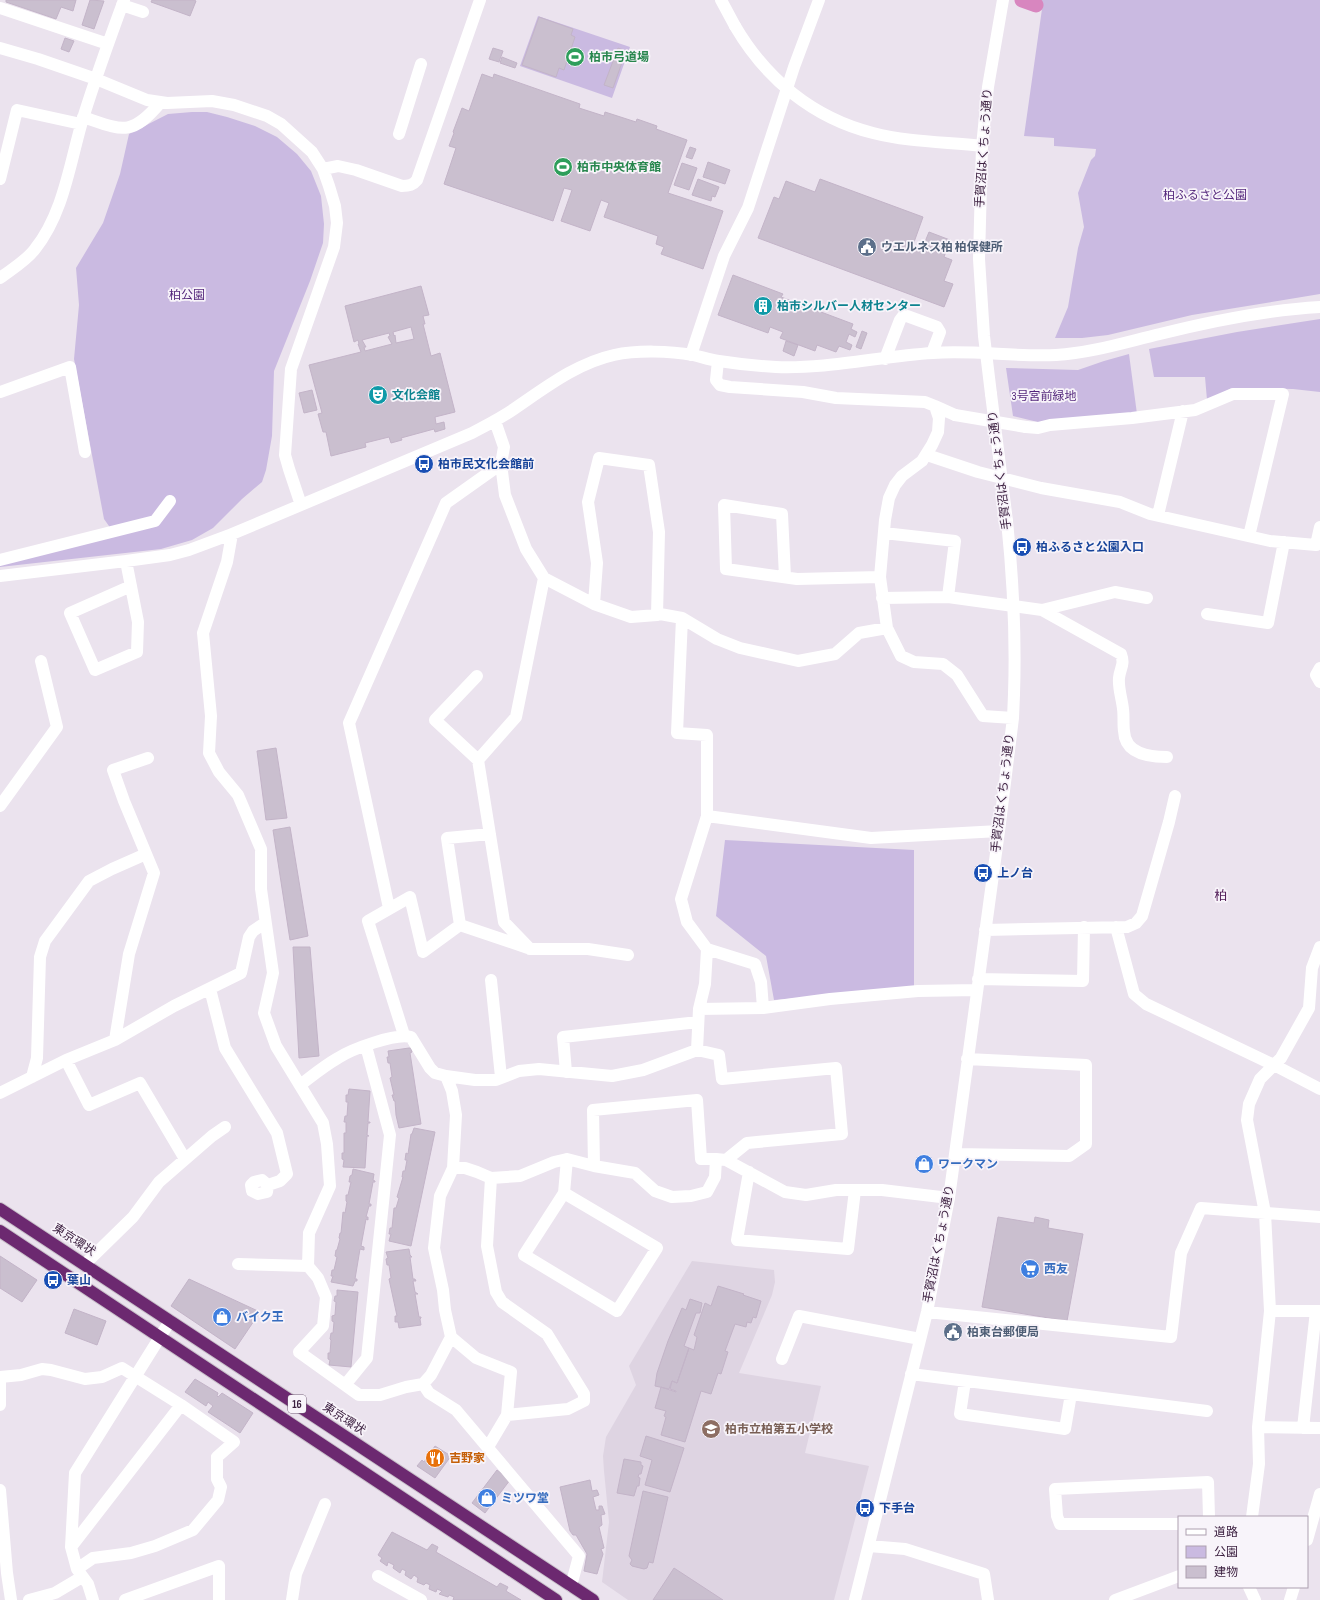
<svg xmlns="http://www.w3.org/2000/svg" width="1320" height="1600" font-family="'Sofia Sans Condensed','Noto Sans JP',sans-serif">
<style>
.built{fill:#ded4e2}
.green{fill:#cabae1}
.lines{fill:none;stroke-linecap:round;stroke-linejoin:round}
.canal{stroke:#d886bf;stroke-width:15}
.building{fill:#cabfcf;stroke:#c3b4c8;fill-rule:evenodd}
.highway-casing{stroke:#c9c1ca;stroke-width:14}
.minor{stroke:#fff;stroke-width:12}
.highway{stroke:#6c2970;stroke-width:12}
.minor-bridge{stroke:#fff;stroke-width:12}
.labels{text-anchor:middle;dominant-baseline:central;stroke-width:3.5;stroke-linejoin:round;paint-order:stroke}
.shield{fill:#f8f4fa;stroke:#756078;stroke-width:1}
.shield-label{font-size:11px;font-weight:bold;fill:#3d2141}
.leisure-label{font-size:12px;font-weight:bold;fill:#27864d;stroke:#f8f4fa;text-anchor:start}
.street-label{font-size:12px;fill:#3d2141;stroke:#f8f4fa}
.park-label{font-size:12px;fill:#54277c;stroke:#f8f4fa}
.service-label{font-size:12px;font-weight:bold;fill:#4e5e75;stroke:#f8f4fa;text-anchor:start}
.culture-label{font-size:12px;font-weight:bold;fill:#0d838f;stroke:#f8f4fa;text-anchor:start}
.transit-label{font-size:12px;font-weight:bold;fill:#164399;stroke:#f8f4fa;text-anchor:start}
.shop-label{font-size:12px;font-weight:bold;fill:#366cbe;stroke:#f8f4fa;text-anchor:start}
.education-label{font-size:12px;font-weight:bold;fill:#785e54;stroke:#f8f4fa;text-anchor:start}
.food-label{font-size:12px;font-weight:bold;fill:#c56008;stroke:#f8f4fa;text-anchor:start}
.neighbourhood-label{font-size:13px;fill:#501a56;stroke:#f8f4fa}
</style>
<rect width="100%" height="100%" fill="#ebe3ee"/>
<path class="built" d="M692,1261L774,1270L775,1282L772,1295L739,1373L821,1386L805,1453L869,1466L834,1600H628L602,1582L609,1522L604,1471L603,1456L606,1437L636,1385L629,1366Z"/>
<path class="green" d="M1040,0H1320V294L1192,315L1108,335L1082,338H1055L1068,307L1078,248L1084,227L1078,193L1091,160L1095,156L1096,149L1054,146V138L1024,136L1042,9Z
M538,16L630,47L612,98L520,66Z
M192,112H207L227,117L255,126L277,137L297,154L311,171L321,196L324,224L323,243L310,281L274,371L272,436L266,470L262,482L242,499L213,528L192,540L161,549L0,567V564L116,536L104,519L74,359L79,305L76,268L103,223L120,174L129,134L168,114Z
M1320,319V392L1293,389L1232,388L1215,397L1207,400L1205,377H1154L1149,349L1237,332Z
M1129,354L1137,414L1042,423L1013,416L1006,368L1078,370L1104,361Z
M725,840L914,850V989L774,1000L766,956L716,916Z"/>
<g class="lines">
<path class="canal" d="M1022,0L1036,5"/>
</g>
<path class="building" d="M6,0H76L73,11L61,7L56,19L6,2Z
M90,0L104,1L94,29L82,25Z
M152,0H194L196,1L190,16L151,2Z
M539,17L573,29L571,35L575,37L564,70L559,68L556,77L522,65Z
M65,38L74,41L69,52L61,49Z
M493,48L503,51L499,62L489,59Z
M618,48L626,51L613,88L604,85Z
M502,57L517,63L515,68L500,63Z
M482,74L493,78L494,74L580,104L579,108L604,116L605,112L636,122L637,119L657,126L656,129L687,140L668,193L723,211L703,269L661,254L664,247L656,244L658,236L604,217L609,203L601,200L590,231L561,221L572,190L564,188L553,221L444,184L456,148L449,146L454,133L453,132L462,108L469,111Z
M690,147L696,149L692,159L686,157Z
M708,162L730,170L725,184L703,177Z
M682,163L697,168L689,190L674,185Z
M698,179L719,187L715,197L712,196L711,201L692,195Z
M820,179L923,217L913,245L922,249L929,232L950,240L944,257L952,260L944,281L953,284L944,307L758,238L774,197L779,199L786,181L815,192Z
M733,275L783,294L781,297L853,324L851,329L857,332L855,337L849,334L846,342L852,345L850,350L839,346L836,352L817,345L815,351L780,338L783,332L770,327L768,333L718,315Z
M421,286L429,315L423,316L425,324H423L431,356L440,353L455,412L435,417L436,424L444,422L445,429L435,432L434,429L401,438L402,440L391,443L389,437L365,443L366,447L331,456L326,432H323L318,414L322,413L309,365L361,352L358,344H359L358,340L354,342L345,306ZM411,327L414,339L396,343L395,335L394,336L393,332ZM389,333L390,336L388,337L392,344L365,351L364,347H366L362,340Z
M862,331L867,333L861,349L856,347Z
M786,341L798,345L794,356L783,351Z
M312,390L317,410L304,413L299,393Z
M276,748L287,818L266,820L257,751Z
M290,827L308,936L290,940L273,830Z
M293,947H310L319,1056L299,1058Z
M409,1048H411L412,1052L410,1053L421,1124L399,1128L396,1115L395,1101H394L392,1095H394L390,1078L392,1077L390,1063H388L387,1057H389L388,1051Z
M349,1089L370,1091L368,1122H370V1123H368L367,1135L369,1136H367L365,1168L343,1167L344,1160L342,1159V1153H344V1133H346V1122H344L345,1116H347L348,1102H346V1095H348Z
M414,1128L435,1132L411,1246L389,1241L391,1234H389L390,1228H392L394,1208H396L399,1198L397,1197L403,1177H402L403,1171H405L407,1160H405L406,1153L408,1154L411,1134H412Z
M353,1169L374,1174L373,1180L375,1181V1182H373L369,1204H371V1206H369L366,1217H368V1220L366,1219L361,1246L364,1247V1250L360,1249L355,1279H357V1281H355L353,1286L331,1282L333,1276H331L332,1270H334L337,1257L335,1256L336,1250H337L340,1239L339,1238L340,1233H341L343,1212L345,1213L347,1202L346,1201V1195H348L351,1182H349L350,1176L352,1175Z
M998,1217L1034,1223L1035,1217L1049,1220L1048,1228L1083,1234L1067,1321L982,1307Z
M409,1249L410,1255L412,1257H410L413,1279H415L416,1281H413L415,1292L418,1294H415L419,1317H421V1318L420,1319L421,1325L399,1328L398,1322H395V1316H397L389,1279L391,1278L389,1265H387L386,1259L388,1258L386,1252Z
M0,1256L37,1280L22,1302L0,1288Z
M189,1279L260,1312L235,1349L171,1306Z
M718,1286L744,1294L743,1295L761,1301L756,1318L753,1317L751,1323L747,1322L746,1327L735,1324L725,1351L728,1352L721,1374L718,1373L711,1394L701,1391L685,1442L661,1435L666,1417L664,1416L666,1411L655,1408L661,1387L676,1392V1391L670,1389L672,1381L677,1383L689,1348L694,1350L697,1337L694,1335L705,1303L711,1306Z
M337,1290L358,1292L351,1367L329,1365L330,1360L328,1359V1353H330L331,1340L330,1339L331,1333H333L334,1322L332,1321V1316L335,1315L336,1302L334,1301L335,1296H337Z
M690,1299L702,1303L700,1313H696L684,1346L689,1348L677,1383L672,1381L669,1389L655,1386L657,1373L668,1341L682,1308L686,1310Z
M74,1309L106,1321L97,1345L65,1333Z
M195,1379L218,1393L217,1396L218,1397L222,1393L253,1413L240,1433L208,1412L213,1406L208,1402L206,1406L185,1392Z
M646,1436L684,1448L670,1492L645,1485L652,1460L640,1456Z
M435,1446L451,1456L435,1478L417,1466L422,1460L424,1462Z
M624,1459L641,1462V1465L643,1466L641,1474H639L638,1477L640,1478L639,1486H637L634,1496L617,1493Z
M497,1470L510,1480L485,1513L472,1503Z
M590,1480L592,1491L597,1490L599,1495L593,1497L596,1510H599V1506H602L605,1514L601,1515L602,1525L599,1527L604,1548L601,1549L603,1554L597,1574L584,1571L587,1554L576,1535H573L570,1531L560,1487Z
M643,1491L668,1497L653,1563L649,1562L647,1568L644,1569L632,1566L630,1564L632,1560L629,1556Z
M392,1532L427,1550L432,1544L438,1547L436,1552L497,1587L500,1583L508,1587L506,1591L521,1600H453L454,1597L449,1595L448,1597L439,1594L442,1591L437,1589L436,1592L429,1589L430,1585L426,1583L424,1585L417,1582L418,1578L414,1575L411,1579L405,1575L406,1571L402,1569L400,1573L393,1568L394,1565L388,1562L387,1566L380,1561L382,1558L378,1555Z
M674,1568L723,1600H653Z"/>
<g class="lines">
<defs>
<path id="highway" d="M0,1209L593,1600
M0,1231L556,1600"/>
</defs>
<use href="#highway" class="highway-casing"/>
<path class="minor" d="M721,0L735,26
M122,5L143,12
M0,8L108,44
M0,48L38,59L96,79L147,100L167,103L212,101L234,105L267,116L281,124L312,152L323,169L329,186L335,206L337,223L334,247L291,369L285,455L289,469L301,505
M83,117C122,130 131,137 160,103
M399,134L421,64
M982,146L988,87L1003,0
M323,169L338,166L356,170L402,186C409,186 413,185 417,180L480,0
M0,179L17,110L81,124
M0,278C12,269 26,261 35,249C65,211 70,160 84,115C96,77 110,38 124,0
M691,355L724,256L748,208L794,67L819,0
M885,359L900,320L903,316H907L937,327L940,332L932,353
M718,361L716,380L720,385L730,387L803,392L836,398L925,402L935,406L939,418L938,432L932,445L922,461L902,476L895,485L889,498L885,520L880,577L887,628L901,656L914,662L943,664L957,675L983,716L1013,718
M0,392L70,367L85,452
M991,394L1007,521
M935,406L955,415
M1026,427L1038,428L1050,425L1132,418L1195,410L1233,394H1283L1249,536
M927,455L978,472L1041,488L1120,502L1150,514L1270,541L1316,545L1320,527
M501,464L505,495L526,549L544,578
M1158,515L1183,411
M884,533L955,541L948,597
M232,534L227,562L203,633L211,716L209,753L219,772L238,795L261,849V889L273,973L264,1013L276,1046L323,1123L327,1144L330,1186L309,1233L308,1266L318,1278L326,1297L323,1326L299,1352L359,1395H380L406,1387L423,1384L431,1375L451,1337L445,1310L443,1290L434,1248L440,1196L453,1168L456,1115L452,1091L446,1076L475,1080H496L519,1071L539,1069L612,1076L643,1070L697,1050L699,1009L705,984L707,949
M0,560L155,521L170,501
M126,561L138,622L137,652L95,670L70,613L131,586
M0,576L126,561L170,555L189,550L232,534L472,433C487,425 501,418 514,409C545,388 577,363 614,355C637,350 670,351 693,355C702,357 710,360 719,361C738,364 757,366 776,367C829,369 881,356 933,353C974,350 1015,357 1056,355C1091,353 1126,342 1160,334C1212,321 1266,310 1320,307
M785,577L782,514L724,505L726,569L797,579L880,577
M882,598L948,597L1042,610L1121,654C1125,665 1120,668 1119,678C1118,688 1122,699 1123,709C1124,716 1123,724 1124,731C1125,754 1149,757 1167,757
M594,604L544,578L516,717L478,760L504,922L530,949H588L628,955
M1042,610L1115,592L1147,598
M1207,614L1268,623L1284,542
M657,615L659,532L649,465L599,458L588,502L597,563L594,604L631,617L657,615L660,614L682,618
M887,628L859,633L835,654L798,661L740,648L717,639L682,618L677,733L707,735V816L871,838L999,831
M1320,668L1316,675L1320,682
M477,676L435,720L478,760
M0,806L57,727L41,661
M707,816L681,899L687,922L707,949L755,964L761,982L763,1008
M490,834L447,838L460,925L528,948
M389,908L349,723L446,503L501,464L504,447L495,421
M1116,927L1134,994L1146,1004L1274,1065L1320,1089
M985,930L1127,927L1136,923L1142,916L1169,822L1175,796
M978,979L1083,981L1084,927
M491,980L501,1077
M210,989L225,1048L277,1133L287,1174L280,1181L268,1185
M699,1009L763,1008L830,999L918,991L977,990
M404,1035L368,921L410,897L423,952L460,925
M115,1040L129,954L154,873L124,801L113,770L148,758
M697,1050L719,1055L722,1079L836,1068L842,1134L747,1143L726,1160
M66,1060L89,1105L140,1083L185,1159
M566,1072L563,1037L698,1022
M32,1077L37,1058L40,957L45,941L89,881L112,869L146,854
M300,1085C312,1076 324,1066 338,1058C352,1049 395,1033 411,1037L430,1068L435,1073L446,1076
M0,1093L66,1060L115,1040L174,1006L241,973L249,937L253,931L265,923
M955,1154L1069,1156L1086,1144V1065L967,1059
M594,1166L593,1110L697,1100L701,1159H716
M453,1168H465L477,1172L491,1178L520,1176L554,1162L567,1159L594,1166L635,1173L655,1191L672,1197L691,1196L707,1192L715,1177L716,1159L726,1160L785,1192L806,1195L836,1190H882L949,1198
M749,1172L737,1240L848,1249L855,1190
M491,1178L487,1246L496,1292L502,1302L547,1334L584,1394V1401L568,1409L507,1415
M262,1180L268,1185L267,1192L258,1194L252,1191L251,1185L254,1182Z
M564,1193L657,1248L617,1311L524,1255L564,1193L567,1159
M85,1264L133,1217L159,1182L212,1136L225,1127
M238,1264L308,1266
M1270,1311H1320
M927,1312L1171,1337L1181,1253L1201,1208L1320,1217
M451,1337L476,1358L511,1372L507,1415L488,1447
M782,1359L799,1316L920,1339
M911,1374L1207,1411
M0,1377L21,1375L42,1369L51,1370L85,1379L102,1377L122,1368L181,1405L234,1442L217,1457V1479L221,1487L218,1500L193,1530L155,1546L131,1553L93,1558L77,1569
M965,1381L960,1414L1065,1429L1071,1394
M423,1384L429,1393L456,1410L579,1556L571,1586
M345,1385L367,1358L390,1135L366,1046
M0,1405V1377
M1258,1427L1320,1428
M1303,1428L1316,1311
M0,1490L7,1573L11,1600
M1252,1517L1259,1464L1258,1427L1270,1311L1265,1213L1247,1120L1249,1104L1260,1079L1281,1058L1309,1008L1312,968L1320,947
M1179,1524H1060L1057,1516L1055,1489L1208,1482L1209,1517
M1307,1540L1320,1494
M869,1546L905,1549L984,1574L988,1600
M71,1547L181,1405
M378,1576L421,1600
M1249,1587L1255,1600
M29,1600L55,1593L82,1577
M93,1600L88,1584L77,1569L71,1547L75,1473L170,1321
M125,1600L219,1566V1600
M292,1600L296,1574L325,1504
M855,1600L927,1312L949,1198L999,831L1013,718L1014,694
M1115,1600L1179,1576
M1290,1600L1294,1587"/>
<use href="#highway" class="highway"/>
<path class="minor-bridge" d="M735,26C766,79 813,118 873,133C908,142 946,142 982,146L979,259L984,336L991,394
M955,415L1026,427
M1007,521C1013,579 1016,636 1014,694"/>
</g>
<defs>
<symbol id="stadium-disc" viewBox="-11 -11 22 22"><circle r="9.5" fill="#2e9e5b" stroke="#f8f4fa"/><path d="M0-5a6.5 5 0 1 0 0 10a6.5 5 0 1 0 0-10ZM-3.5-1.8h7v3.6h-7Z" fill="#fff"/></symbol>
<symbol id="civic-disc" viewBox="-11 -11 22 22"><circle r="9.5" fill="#5c6f8a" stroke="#f8f4fa"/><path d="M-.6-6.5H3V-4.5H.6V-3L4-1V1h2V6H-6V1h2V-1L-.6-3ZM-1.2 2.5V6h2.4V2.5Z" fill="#fff"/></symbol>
<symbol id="building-disc" viewBox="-11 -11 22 22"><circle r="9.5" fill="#0f9aa8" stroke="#f8f4fa"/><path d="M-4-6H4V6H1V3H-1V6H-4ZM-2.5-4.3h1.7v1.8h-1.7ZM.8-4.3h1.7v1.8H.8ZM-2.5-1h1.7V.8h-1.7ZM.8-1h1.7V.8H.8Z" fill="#fff"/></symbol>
<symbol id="theatre-disc" viewBox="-11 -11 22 22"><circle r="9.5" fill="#0f9aa8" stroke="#f8f4fa"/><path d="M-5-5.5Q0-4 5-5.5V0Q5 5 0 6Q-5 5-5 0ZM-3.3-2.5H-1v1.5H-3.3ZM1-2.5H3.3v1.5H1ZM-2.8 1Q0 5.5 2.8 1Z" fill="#fff"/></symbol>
<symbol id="bus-disc" viewBox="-11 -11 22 22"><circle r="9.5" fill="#1a4fb4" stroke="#f8f4fa"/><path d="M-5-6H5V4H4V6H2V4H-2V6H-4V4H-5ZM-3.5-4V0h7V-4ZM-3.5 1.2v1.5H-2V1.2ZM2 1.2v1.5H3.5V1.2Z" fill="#fff"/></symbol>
<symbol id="shop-disc" viewBox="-11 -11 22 22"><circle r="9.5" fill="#3f7fe0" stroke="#f8f4fa"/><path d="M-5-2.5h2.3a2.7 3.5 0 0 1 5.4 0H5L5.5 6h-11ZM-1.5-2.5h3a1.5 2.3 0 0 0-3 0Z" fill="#fff"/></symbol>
<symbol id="supermarket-disc" viewBox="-11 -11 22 22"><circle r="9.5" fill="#3f7fe0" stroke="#f8f4fa"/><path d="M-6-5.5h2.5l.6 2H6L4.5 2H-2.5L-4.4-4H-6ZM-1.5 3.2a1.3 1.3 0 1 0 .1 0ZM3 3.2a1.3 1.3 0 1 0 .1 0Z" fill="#fff"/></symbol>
<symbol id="school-disc" viewBox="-11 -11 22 22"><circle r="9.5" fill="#8d6e63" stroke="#f8f4fa"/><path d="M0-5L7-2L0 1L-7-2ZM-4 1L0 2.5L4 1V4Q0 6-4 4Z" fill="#fff"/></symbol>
<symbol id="restaurant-disc" viewBox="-11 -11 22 22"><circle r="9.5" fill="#e8710a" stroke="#f8f4fa"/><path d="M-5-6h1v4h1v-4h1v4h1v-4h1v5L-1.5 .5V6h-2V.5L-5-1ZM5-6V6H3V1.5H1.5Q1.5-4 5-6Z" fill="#fff"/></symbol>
</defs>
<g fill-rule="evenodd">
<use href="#stadium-disc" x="564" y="46" width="22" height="22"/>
<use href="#stadium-disc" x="552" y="156" width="22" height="22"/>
<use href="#civic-disc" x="856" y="236" width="22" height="22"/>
<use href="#building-disc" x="752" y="295" width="22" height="22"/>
<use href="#theatre-disc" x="367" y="384" width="22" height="22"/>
<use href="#bus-disc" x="413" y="453" width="22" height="22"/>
<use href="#bus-disc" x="1011" y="536" width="22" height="22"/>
<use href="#bus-disc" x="972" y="862" width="22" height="22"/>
<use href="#shop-disc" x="913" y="1153" width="22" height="22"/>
<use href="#supermarket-disc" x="1019" y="1258" width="22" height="22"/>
<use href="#bus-disc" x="42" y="1269" width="22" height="22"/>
<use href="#shop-disc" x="211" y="1306" width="22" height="22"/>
<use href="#civic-disc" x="942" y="1321" width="22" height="22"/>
<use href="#school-disc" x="700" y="1418" width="22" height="22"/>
<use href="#restaurant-disc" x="424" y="1447" width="22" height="22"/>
<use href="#shop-disc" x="476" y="1487" width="22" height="22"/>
<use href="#bus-disc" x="854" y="1497" width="22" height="22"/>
</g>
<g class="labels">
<rect class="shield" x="288" y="1395" width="18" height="18" rx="3"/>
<g class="shield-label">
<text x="297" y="1404">16</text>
</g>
<g class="leisure-label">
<text x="589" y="57">柏市弓道場</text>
<text x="577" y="167">柏市中央体育館</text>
</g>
<g class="street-label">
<text transform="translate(984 148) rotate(-86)">手賀沼はくちょう通り</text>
<text transform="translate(1000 470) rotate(-97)">手賀沼はくちょう通り</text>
<text transform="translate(1003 793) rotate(-83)">手賀沼はくちょう通り</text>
<text transform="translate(74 1240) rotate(33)">東京環状</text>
<text transform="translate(939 1244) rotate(-79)">手賀沼はくちょう通り</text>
<text transform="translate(344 1419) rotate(33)">東京環状</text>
</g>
<g class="park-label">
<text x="1205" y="195">柏ふるさと公園</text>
<text x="187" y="295">柏公園</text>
<text x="1044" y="396">3号宮前緑地</text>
</g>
<g class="service-label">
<text x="881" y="247">ウエルネス柏 柏保健所</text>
<text x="967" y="1332">柏東台郵便局</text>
</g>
<g class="culture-label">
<text x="777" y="306">柏市シルバー人材センター</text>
<text x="392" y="395">文化会館</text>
</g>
<g class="transit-label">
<text x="438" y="464">柏市民文化会館前</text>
<text x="1036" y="547">柏ふるさと公園入口</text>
<text x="997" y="873">上ノ台</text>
<text x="67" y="1280">葉山</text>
<text x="879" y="1508">下手台</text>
</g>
<g class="shop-label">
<text x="938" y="1164">ワークマン</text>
<text x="1044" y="1269">西友</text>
<text x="236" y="1317">バイク王</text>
<text x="501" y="1498">ミツワ堂</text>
</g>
<g class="education-label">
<text x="725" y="1429">柏市立柏第五小学校</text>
</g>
<g class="food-label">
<text x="449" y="1458">吉野家</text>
</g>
<g class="neighbourhood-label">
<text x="1221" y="896">柏</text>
</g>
</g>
<rect x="1178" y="1516" width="130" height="72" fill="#f8f4fa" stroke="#ada0b0"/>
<rect x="1186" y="1529" width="20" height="6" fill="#ffffff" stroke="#ada0b0"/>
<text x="1214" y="1536" font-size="12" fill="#3d2141">道路</text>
<rect x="1186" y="1546" width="20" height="12" fill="#cabae1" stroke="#ada0b0"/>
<text x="1214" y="1556" font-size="12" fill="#3d2141">公園</text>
<rect x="1186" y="1566" width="20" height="12" fill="#cabfcf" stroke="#ada0b0"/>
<text x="1214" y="1576" font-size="12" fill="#3d2141">建物</text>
</svg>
